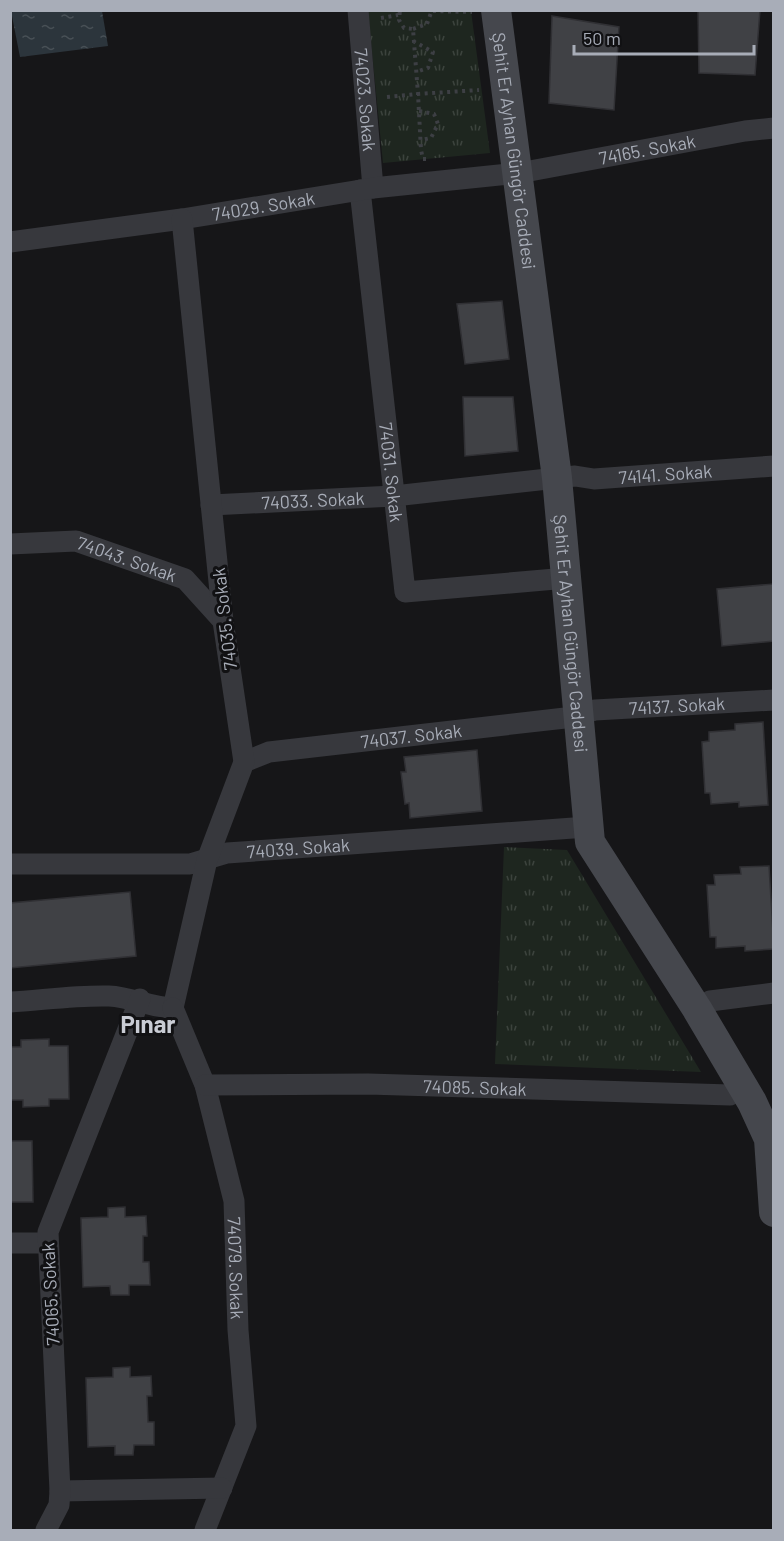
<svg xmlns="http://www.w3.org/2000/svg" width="784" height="1541" font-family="Barlow,sans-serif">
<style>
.park{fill:url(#park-tufts)}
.water{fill:url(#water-ripples)}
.building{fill:#404145;stroke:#303034;stroke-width:1.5}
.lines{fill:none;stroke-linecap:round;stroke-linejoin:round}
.path{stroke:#3d3f44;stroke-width:4;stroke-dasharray:3 4.5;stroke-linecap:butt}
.street{stroke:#37383d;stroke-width:21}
.secondary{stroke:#45474d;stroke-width:30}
.labels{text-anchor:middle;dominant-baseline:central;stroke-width:6;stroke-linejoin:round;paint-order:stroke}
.street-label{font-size:18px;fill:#a8adb8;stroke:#111113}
.district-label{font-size:24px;font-weight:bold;fill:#c9ccd4;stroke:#111113}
</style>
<defs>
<pattern id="park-tufts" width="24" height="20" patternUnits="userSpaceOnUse" patternTransform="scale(1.5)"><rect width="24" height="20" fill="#1e261f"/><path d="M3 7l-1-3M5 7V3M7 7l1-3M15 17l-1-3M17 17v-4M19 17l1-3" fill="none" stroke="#3c433d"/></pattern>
<pattern id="water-ripples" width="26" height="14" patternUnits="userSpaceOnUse" patternTransform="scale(1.5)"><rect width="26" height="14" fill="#2c353c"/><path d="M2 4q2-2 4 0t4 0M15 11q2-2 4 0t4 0" fill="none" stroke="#485056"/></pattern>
</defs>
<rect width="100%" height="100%" fill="#161618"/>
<path class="park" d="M368,11H471L490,153L383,163Z
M504,847L567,850L701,1072L495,1064Z"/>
<path class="water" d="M11,11H102L108,46L20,57Z"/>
<path class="building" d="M698,10H760L755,75L699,73Z
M552,16L619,27L614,110L549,103Z
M502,301L509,359L465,364L457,304Z
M463,397H513L518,451L465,456Z
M774,584V641L722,646L717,589Z
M763,722L768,805L739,807V802L711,804L710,793H705L702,742L709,741V732L735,730V724Z
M477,750L482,811L410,818L409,803L405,804L401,772H406L404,757Z
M769,866L774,949L745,951V946L716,948V937H710L707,885H715L714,875L741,874L740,867Z
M130,892L136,956L10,968V903Z
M49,1039V1046H68L69,1099H49V1106L23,1107V1100H10V1047H21V1040Z
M10,1141H32L33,1202H10Z
M125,1207V1217L146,1216L147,1236H143V1262H149L150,1285H129V1295H111L110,1286L83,1287L81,1218L108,1217V1208Z
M130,1367V1377L151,1376L152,1396H147L148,1422H154V1445H134L133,1455H115V1446L88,1447L86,1378L113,1377V1368Z"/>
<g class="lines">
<path class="path" d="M433,11L472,12
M381,18L398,15
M413,29L427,24L432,10
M413,41L433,52L428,68L416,72
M387,97L418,94L413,29L404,28L399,20L400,10
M419,111L434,114L438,124L431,138L421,140
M426,159H423L421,150L418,94L479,90"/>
<g class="street">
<path id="s1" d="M358,10L373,188"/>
<path id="s2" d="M360,190L405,592L567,578"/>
<path id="s3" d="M10,242L182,219L373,188L519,173L745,131L774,128"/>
<path id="s4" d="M211,505L394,496L575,476L594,479L774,466"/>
<path id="s5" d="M10,544L76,541L185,579L223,621"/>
<path id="s6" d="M244,762L269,752L565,718L595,710L774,700"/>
<path id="s7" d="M10,864H190L227,853L587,827"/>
<path d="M10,1002C43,1000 77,995 109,996C132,997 152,1008 173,1008"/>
<path d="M173,1008L207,860L244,762L223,621L182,219"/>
<path id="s8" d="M173,1008L205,1085L234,1201L238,1330L246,1426L205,1530"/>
<path d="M697,1009L710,1001L774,993"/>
<path id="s9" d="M205,1085L368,1084L730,1095L743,1087"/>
<path d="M10,1243H47"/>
<path d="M60,1491L222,1488"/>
<path d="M46,1530L59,1505L60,1491L48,1232L140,999"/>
</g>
<path class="secondary" id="s10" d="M496,10L557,478L590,842L697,1009L752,1102L769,1139L774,1212"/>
</g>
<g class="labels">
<g class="street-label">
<text stroke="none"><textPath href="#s1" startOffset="90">74023. Sokak</textPath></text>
<text stroke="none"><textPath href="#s3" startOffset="644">74165. Sokak</textPath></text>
<text stroke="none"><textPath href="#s10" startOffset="142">Şehit Er Ayhan Güngör Caddesi</textPath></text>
<text stroke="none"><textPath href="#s3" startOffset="256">74029. Sokak</textPath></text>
<text stroke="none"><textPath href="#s2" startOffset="284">74031. Sokak</textPath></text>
<text stroke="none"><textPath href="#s4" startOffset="456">74141. Sokak</textPath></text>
<text stroke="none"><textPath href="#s4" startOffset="102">74033. Sokak</textPath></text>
<text stroke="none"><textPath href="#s5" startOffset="120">74043. Sokak</textPath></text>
<text transform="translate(224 619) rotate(-97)">74035. Sokak</text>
<text stroke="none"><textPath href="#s10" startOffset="628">Şehit Er Ayhan Güngör Caddesi</textPath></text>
<text stroke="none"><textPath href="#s6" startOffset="438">74137. Sokak</textPath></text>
<text stroke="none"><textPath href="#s6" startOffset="170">74037. Sokak</textPath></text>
<text stroke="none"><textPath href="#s7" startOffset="290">74039. Sokak</textPath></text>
<text stroke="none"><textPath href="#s9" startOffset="270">74085. Sokak</textPath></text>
<text stroke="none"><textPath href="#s8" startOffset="270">74079. Sokak</textPath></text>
<text transform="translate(50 1294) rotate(-93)">74065. Sokak</text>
</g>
<g class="district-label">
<text x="148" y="1023">Pınar</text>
</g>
</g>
<rect width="784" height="1541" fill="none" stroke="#a8adb8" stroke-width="24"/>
<path d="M574 45v9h180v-9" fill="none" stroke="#a8adb8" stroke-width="3"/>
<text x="583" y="45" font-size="18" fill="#a8adb8" stroke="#111113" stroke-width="4.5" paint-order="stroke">50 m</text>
</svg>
